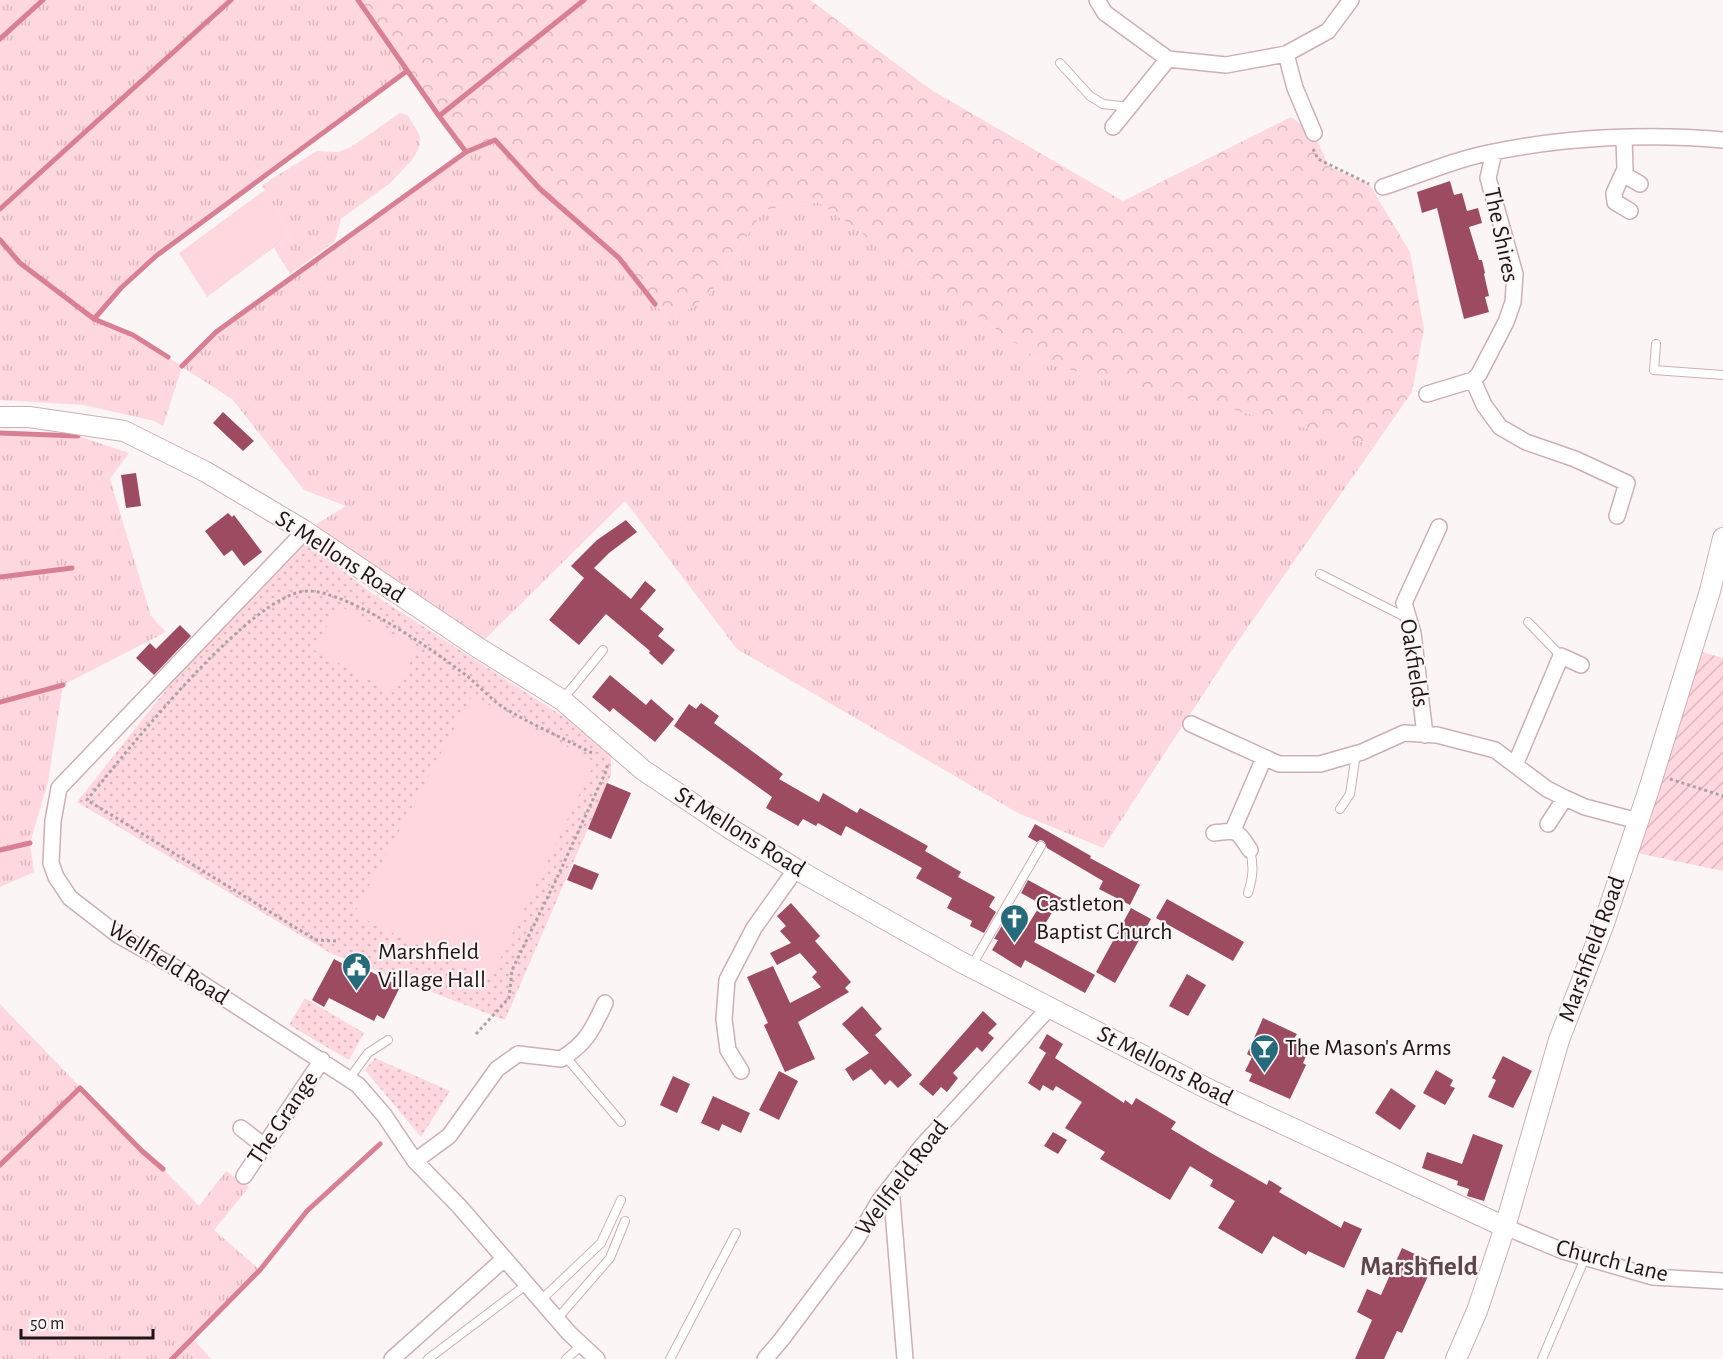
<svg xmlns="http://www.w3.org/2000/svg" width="1723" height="1359" font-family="'Alegreya Sans',sans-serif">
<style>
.grass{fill:url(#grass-tufts)}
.forest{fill:url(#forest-crowns)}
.park{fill:url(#park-dots)}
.garden{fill:url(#garden-furrows)}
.pitch{fill:#ffd7de}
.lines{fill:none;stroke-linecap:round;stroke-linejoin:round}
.stream{stroke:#d87f94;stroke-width:5}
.building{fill:#9d4b60}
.service-casing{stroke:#cdafb5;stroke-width:10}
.minor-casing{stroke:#cdafb5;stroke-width:18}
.tertiary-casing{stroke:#cdafb5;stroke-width:22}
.path{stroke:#aaa2a4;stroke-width:3;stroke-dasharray:3 3;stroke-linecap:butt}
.service{stroke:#fff;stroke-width:8}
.minor{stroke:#fff;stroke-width:15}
.tertiary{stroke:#fff;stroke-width:20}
.labels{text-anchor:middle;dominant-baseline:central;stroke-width:4.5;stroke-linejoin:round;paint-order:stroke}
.street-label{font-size:24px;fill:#1f1517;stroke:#fcf5f6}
.poi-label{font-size:24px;fill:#1f1517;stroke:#fcf5f6;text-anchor:start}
.quarter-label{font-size:27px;font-weight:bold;fill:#5f464b;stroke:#fcf5f6}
</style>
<defs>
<pattern id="grass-tufts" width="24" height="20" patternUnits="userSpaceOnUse" patternTransform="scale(1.5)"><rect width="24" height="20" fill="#ffd7de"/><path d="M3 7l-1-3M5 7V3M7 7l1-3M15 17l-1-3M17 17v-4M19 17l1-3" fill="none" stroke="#dab8be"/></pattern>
<pattern id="forest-crowns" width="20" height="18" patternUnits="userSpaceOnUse" patternTransform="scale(1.5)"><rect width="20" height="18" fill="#ffd7de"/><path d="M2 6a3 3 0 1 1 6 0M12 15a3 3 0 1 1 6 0" fill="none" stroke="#dab8be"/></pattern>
<pattern id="park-dots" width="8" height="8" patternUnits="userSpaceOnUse" patternTransform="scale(1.5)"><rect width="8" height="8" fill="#ffd7de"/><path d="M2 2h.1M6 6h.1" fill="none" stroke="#dab8be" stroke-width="1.8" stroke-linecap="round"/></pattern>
<pattern id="garden-furrows" width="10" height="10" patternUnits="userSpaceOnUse" patternTransform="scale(1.5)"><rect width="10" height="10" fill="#ffd7de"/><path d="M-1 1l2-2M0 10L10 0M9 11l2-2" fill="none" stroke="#dab8be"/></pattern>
</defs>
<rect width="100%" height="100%" fill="#fcf5f6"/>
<path class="grass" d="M0,0H358L407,71L156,256L121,288L95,319L133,335L182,366L216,332L466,152L495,140L540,189L619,258L670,322L708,296L764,210L818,202L1043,363L1375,445L1232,650L1103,848L1018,813L737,649L625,501L477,647L305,531L346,506L304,490L232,399L182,367L163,426L154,421L84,405L0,400Z
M400,113L408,115L420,136L419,148L412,160L390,183L341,219L335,241L290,274L274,248L291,235L262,185L317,151L338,152L351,147Z
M0,433L78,436L129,453L110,479L151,616L166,632L63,685L48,782L30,843L34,872L0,887Z
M0,1004L142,1151L163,1169L199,1206L226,1171L249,1187L214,1230L260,1270L192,1338L211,1359H0Z"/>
<path class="forest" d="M358,0H810L933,91L1123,201L1291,117L1314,133L1329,167L1369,184L1410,252L1424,329L1412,392L1375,445L1043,363L818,202L764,210L708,296L670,322L619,258L540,189L495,140L466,152L439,116Z"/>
<path class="park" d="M306,543L373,594L595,737L611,754V775L505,1020L332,954L77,802L174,680Z
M305,998L364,1033L349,1060L289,1025Z
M375,1058L450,1091L421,1137L365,1070Z"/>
<path class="garden" d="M1692,649L1723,658V871L1628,851Z"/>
<path class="pitch" d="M265,190L291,235L207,297L179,253Z
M338,605L418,648L394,693L314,650Z
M472,696L595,762L490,980L354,914Z"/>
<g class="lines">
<path class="stream" d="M358,0L439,116L466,152
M0,39L43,0
M439,116L584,0
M0,209L231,0
M0,240L20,263L94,319L133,335L168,357
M94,319L121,288L156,256L407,71
M182,366L216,332L466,152L495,140L540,189L619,258L655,304
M0,433L78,436
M0,577L72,568
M0,702L63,685
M0,850L30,843
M0,1165L80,1088L142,1151L163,1169
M172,1359L260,1270L307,1211L380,1144"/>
</g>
<path class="building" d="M1450,181L1454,195L1462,193L1467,211L1478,208L1482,223L1469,227L1479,260H1482L1485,273L1484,274L1489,296L1485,297L1489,312L1464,319L1437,208L1422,213L1417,192Z
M223,412L254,441L243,451L213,423Z
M136,473L141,506L126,508L121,475Z
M228,513L232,517L234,515L262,552L244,566L232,550L224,556L205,531Z
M626,520L637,532L609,553L594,568L631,599L645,581L656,590L640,609L664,629L658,636L675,650L662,665L649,653L650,651L606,614L579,645L549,620L584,578L571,566L597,540Z
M180,625L191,636L154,675L136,658L150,643L156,649Z
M610,675L646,705L651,699L674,719L655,742L613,708L610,712L592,697Z
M701,703L719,716L714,723L783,774L779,779L819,802L823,793L857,813L860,808L928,846L925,851L961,872L958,877L995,897L989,907L996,912L984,933L970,926L972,921L947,908L952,898L916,878L922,868L846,826L841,836L818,823L816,826L803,819L798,826L766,808L772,797L674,726L689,704L696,709Z
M607,783L631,793L611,839L588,829Z
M1035,824L1091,856L1090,858L1140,885L1130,905L1099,889L1103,881L1047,848L1044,841L1040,840L1037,842L1028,837Z
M574,864L599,874L592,890L567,880Z
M1028,880L1063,899L1056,912L1053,911L1034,942L1095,975L1085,993L1025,960L1021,968L992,950L998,940L994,939L1007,917L1026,928L1041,904L1021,893Z
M1167,899L1244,942L1233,961L1156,918Z
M791,903L820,936L815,941L851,982L845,988L849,992L798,1022L815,1059L785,1072L764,1025L768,1023L747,977L773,966L790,1003L821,987L812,977L817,972L800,953L777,965L770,953L791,943L780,931L786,926L777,916Z
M1131,908L1151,919L1115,983L1096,972Z
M334,959L353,969L356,964L400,987L384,1019L377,1015L374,1021L329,998L324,1007L312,1000Z
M1187,974L1206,985L1188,1016L1169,1006Z
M862,1006L882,1029L875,1035L912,1075L898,1088L890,1080L885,1085L871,1069L853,1081L845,1069L869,1053L842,1024Z
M983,1011L997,1024L988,1033L994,1038L982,1052L977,1047L953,1073L958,1078L947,1092L941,1087L933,1096L919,1084Z
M1263,1018L1297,1034L1292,1042L1309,1050L1303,1063L1306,1065L1290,1099L1249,1081L1252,1074L1245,1071L1252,1057L1247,1054Z
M1047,1034L1063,1044L1055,1058L1124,1103L1125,1100L1132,1105L1136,1098L1176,1122L1171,1129L1211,1153L1267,1185L1269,1180L1282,1188L1279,1192L1341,1228L1344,1221L1362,1229L1344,1268L1308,1251L1306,1255L1273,1236L1262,1254L1218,1228L1235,1201L1210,1186L1213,1180L1190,1166L1170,1200L1100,1159L1105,1152L1065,1128L1082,1102L1056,1086L1053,1091L1043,1085L1040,1091L1028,1083L1046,1053L1052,1057L1039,1048Z
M1503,1056L1532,1071L1513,1108L1488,1097L1496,1080L1492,1078Z
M1436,1070L1453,1080L1450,1086L1455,1088L1445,1105L1423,1093Z
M779,1071L798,1081L779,1120L759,1110Z
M673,1076L690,1084L677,1113L660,1105Z
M1391,1088L1416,1106L1400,1130L1375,1113Z
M713,1096L750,1113L741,1133L722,1124L719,1131L701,1123Z
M1053,1132L1067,1140L1058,1154L1044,1146Z
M1473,1134L1503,1145L1484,1201L1467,1196L1469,1189L1457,1185L1458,1181L1422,1168L1427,1152L1462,1164Z
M1402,1248L1434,1263L1402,1333L1397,1331L1384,1359H1355L1372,1320L1357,1312L1367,1289L1381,1295Z"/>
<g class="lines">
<defs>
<path id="service" d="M1060,63L1090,96L1103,104L1129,107
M1656,344L1654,370L1723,375
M1320,574L1407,618
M1528,622L1561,656
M563,699L603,650
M1340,809L1350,794L1356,754
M1248,893C1253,877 1254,866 1250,850
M971,967L1041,846
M565,1056L621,1122
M349,1079L368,1053L388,1040
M540,1301L601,1243L621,1200
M557,1319L610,1258L625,1221
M428,1359L526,1285
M566,1359L582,1345
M670,1359L736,1233
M1542,1359L1585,1258"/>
<path id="minor" d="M1097,0L1105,13L1168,59L1226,65L1286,54L1328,31L1351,0
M1286,54L1295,88L1314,133
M1113,127L1168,59
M1624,138L1625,169L1614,193L1615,202L1630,211
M1623,174L1640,184
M1383,187C1419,175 1456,159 1493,152C1566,137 1649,133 1723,140
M1473,380L1484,405L1500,427L1526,442L1575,459L1627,483L1617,516
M1427,394L1473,380L1479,374L1506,322L1513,302L1515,274L1488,178L1494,152
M305,531L59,788L53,821L51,863L56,877L70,898L118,935L192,977L358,1085L384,1115L415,1161L459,1206L569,1333L597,1359
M1191,724L1279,764H1320L1362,752L1404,733L1437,735L1495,750L1547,789L1565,798L1585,807L1638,821
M1425,735L1413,633L1404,603L1439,527
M1515,765L1561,656L1581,665
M1548,824L1565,798
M1233,830L1264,758
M1214,833C1238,830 1236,829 1250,850
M741,1071L728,1050L724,1019L727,980L754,928L796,869
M241,1128L264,1146
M415,1161L449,1136L497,1069L518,1054L561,1059C587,1043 592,1030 605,1003
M244,1176L322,1060
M891,1186L905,1359
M1505,1227L1563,1251L1653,1277L1723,1281
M392,1359L504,1259
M765,1359L782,1339L856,1240L880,1200L922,1146L1050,1007"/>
<path id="tertiary" d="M0,417H29L124,431L206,472L305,531L477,647L562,700L643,770L729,828L796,869L959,961L1210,1090L1505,1227
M1456,1359L1477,1311L1505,1227L1559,1040L1603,926L1649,789L1710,591L1723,538"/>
</defs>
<use href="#service" class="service-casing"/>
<use href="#minor" class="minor-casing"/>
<use href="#tertiary" class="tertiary-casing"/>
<path class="path" d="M1313,149L1318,159L1369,184
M1670,779L1723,796
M336,941L316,940L87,800C124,755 252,591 308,591C348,591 435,651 467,676C478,685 489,697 501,706C530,724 563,738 594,754
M476,1034L509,998L512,970L556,880L607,769V764"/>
<use href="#service" class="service"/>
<use href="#minor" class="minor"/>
<use href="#tertiary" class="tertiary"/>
</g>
<defs>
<symbol id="church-pin" viewBox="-11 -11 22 30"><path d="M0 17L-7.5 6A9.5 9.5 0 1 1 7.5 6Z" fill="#266b7b" stroke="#fcf5f6"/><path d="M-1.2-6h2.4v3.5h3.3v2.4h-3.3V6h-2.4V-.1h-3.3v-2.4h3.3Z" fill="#fff"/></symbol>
<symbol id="civic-pin" viewBox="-11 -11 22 30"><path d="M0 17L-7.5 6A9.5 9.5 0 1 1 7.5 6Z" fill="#266b7b" stroke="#fcf5f6"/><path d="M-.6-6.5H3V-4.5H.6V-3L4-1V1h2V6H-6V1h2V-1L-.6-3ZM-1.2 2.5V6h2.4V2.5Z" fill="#fff"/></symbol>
<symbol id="bar-pin" viewBox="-11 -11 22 30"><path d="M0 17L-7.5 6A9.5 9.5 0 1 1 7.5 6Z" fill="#266b7b" stroke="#fcf5f6"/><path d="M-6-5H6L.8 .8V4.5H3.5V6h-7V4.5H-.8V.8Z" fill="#fff"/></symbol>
</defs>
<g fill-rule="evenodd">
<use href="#church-pin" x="998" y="902" width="33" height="45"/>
<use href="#civic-pin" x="340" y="950" width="33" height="45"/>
<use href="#bar-pin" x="1248" y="1032" width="33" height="45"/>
</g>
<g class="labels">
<g class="street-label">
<text transform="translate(1501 235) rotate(78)">The Shires</text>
<text transform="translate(340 557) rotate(33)">St Mellons Road</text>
<text transform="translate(1414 663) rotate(81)">Oakfields</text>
<text transform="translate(740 832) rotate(32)">St Mellons Road</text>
<text transform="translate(1592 949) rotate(-70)">Marshfield Road</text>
<text transform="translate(168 963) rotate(32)">Wellfield Road</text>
<text transform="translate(1165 1066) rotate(27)">St Mellons Road</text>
<text transform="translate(283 1118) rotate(-56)">The Grange</text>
<text transform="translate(902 1178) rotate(-53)">Wellfield Road</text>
<text transform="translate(1612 1261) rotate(14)">Church Lane</text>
</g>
<g class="poi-label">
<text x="1036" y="904">Castleton<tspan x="1036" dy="28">Baptist Church</tspan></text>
<text x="378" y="952">Marshfield<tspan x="378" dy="28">Village Hall</tspan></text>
<text x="1285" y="1048">The Mason's Arms</text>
</g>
<g class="quarter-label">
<text x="1419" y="1266">Marshfield</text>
</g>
</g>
<path d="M21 1329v9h132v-9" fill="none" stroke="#1f1517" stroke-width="3"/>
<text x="30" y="1329" font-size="18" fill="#1f1517" stroke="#fcf5f6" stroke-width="4.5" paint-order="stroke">50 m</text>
</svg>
